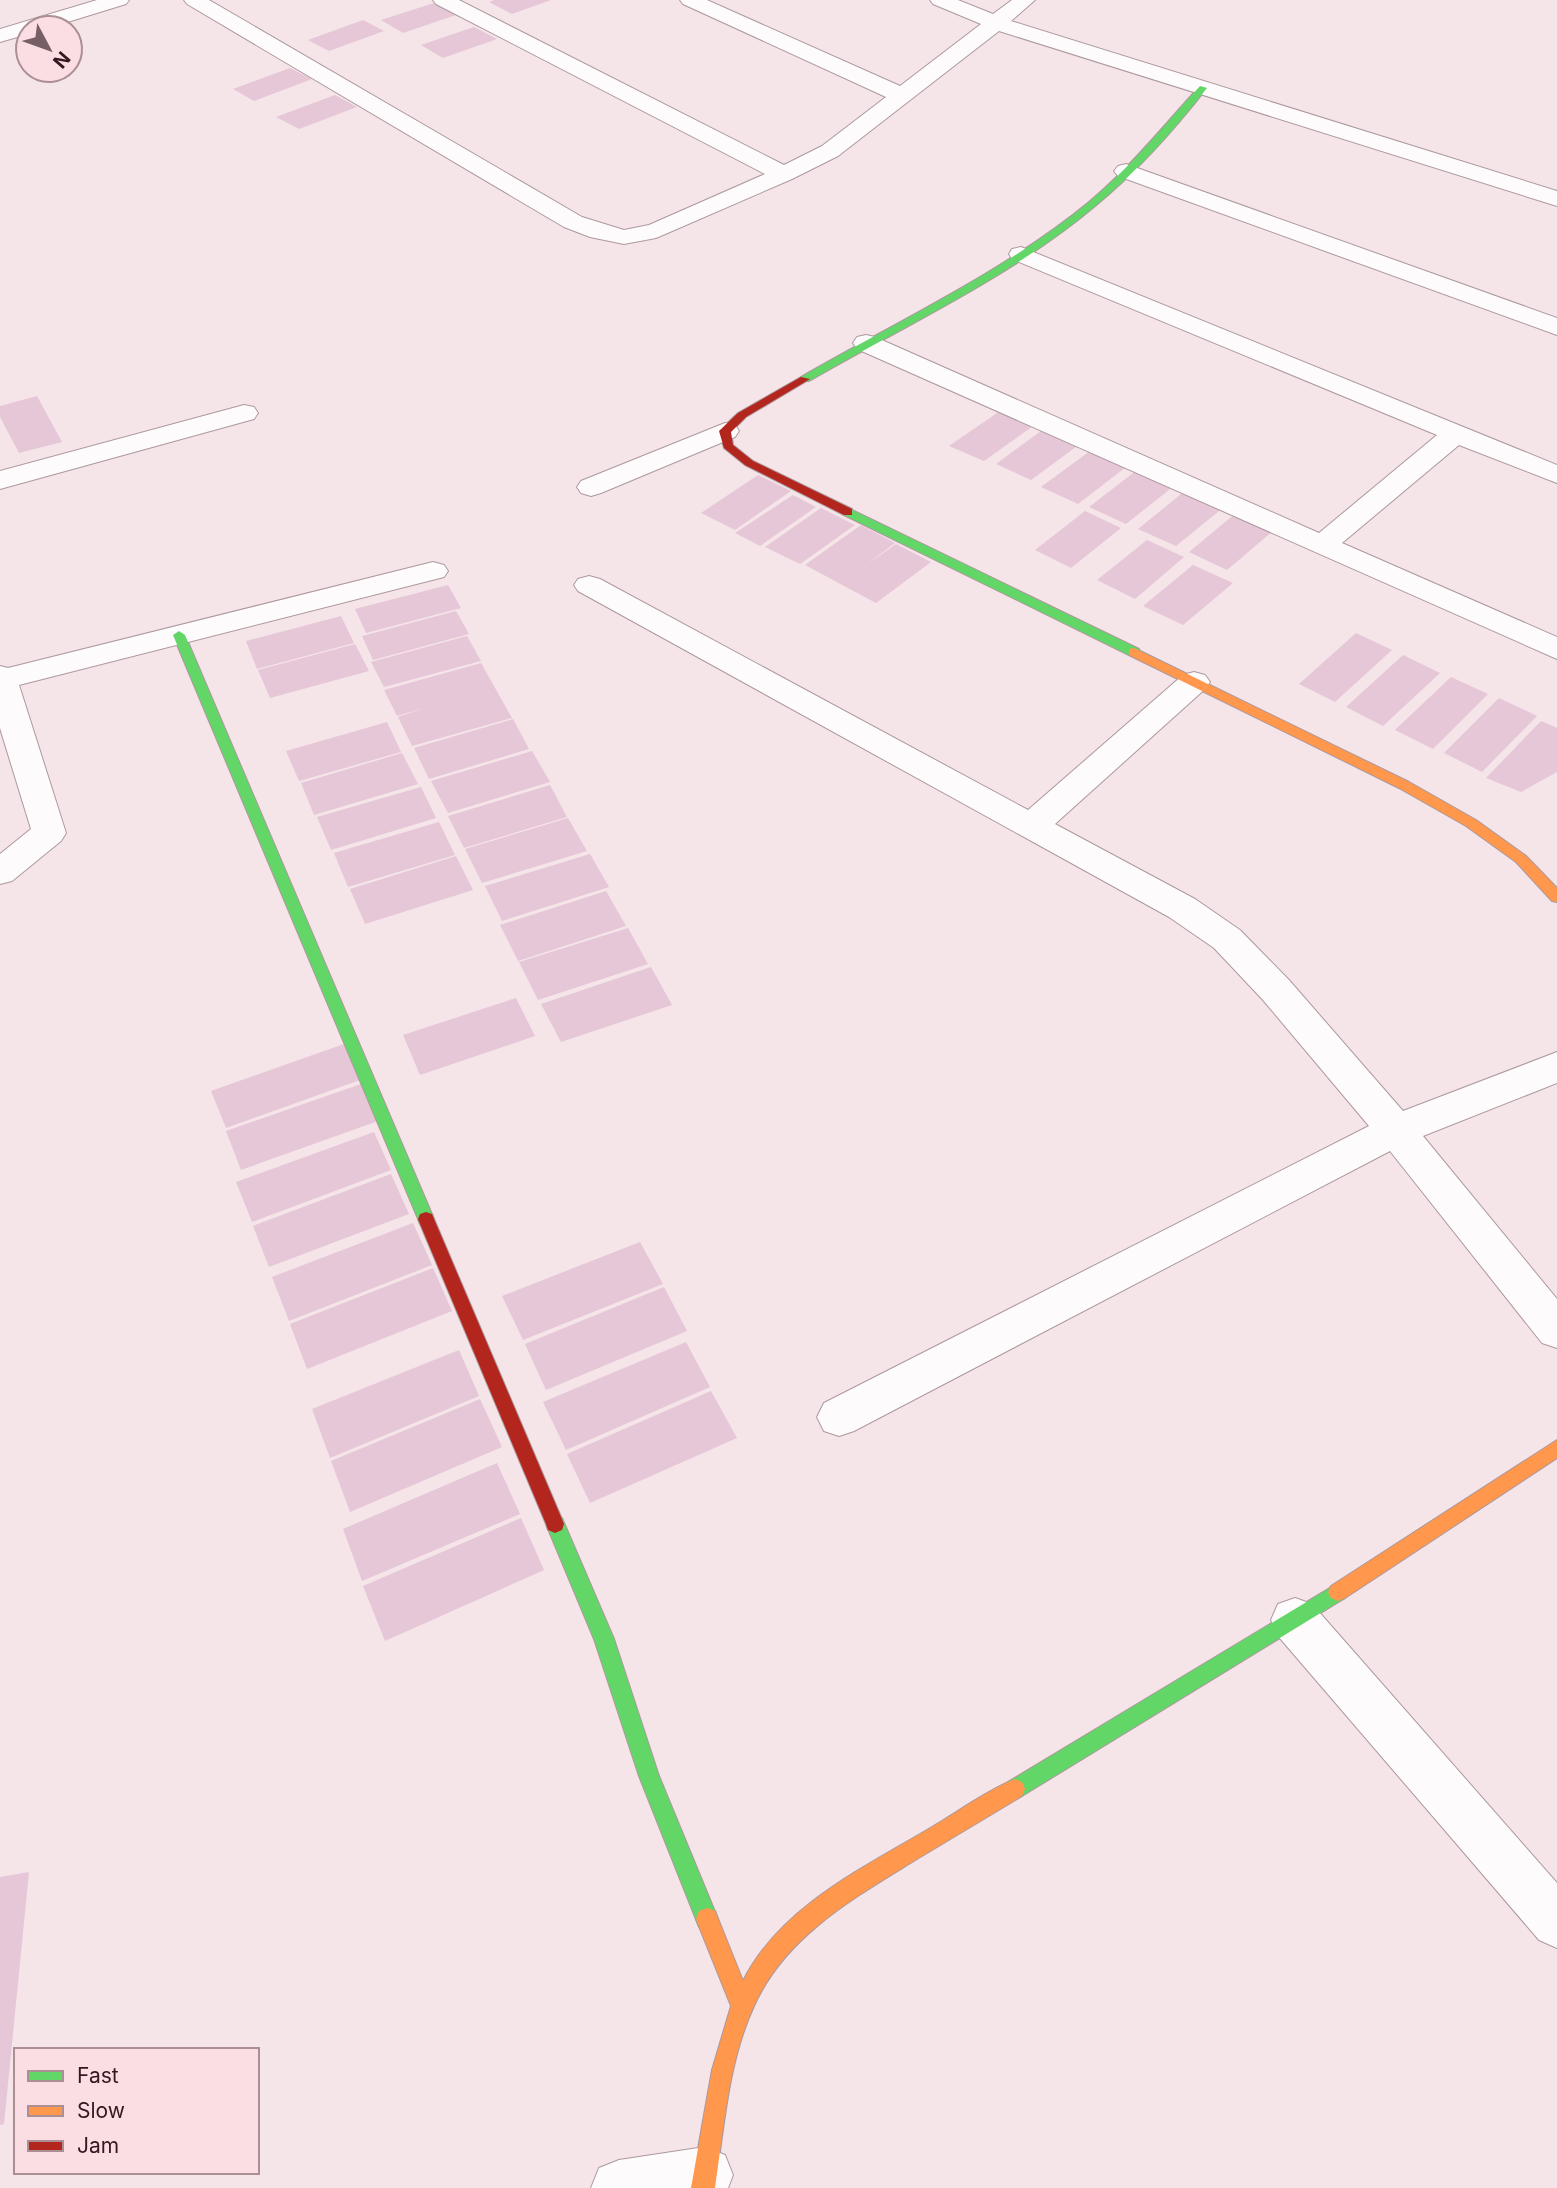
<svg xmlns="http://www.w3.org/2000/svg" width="1557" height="2188" font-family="Inter,sans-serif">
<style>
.building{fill:#e5c7d7}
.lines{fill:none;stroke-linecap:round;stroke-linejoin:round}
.street-casing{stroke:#ac999e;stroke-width:2}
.fast-casing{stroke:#ac999e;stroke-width:2}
.slow-casing{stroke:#ac999e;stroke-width:2}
.jam-casing{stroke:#ac999e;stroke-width:2}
.street{fill:#fefbfc;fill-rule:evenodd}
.fast{fill:#63d668;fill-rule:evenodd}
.slow{fill:#ff974d;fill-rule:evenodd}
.jam{fill:#b3261e;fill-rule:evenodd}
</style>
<rect width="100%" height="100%" fill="#f5e4e8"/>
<path class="building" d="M494,0H551L512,14L489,2Z
M434,3L456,15L403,33L381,20Z
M363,20L384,31L329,51L308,40Z
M474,27L497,39L443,58L421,45Z
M290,68L312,79L254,101L233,89Z
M335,95L357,107L299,129L276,117Z
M37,396L62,442L19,453L0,417V406Z
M1000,411L1033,426L984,461L949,446Z
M1045,428L1080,444L1031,480L996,464Z
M1090,451L1126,467L1078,504L1041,487Z
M1137,470L1174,486L1126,524L1089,507Z
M758,475L791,491L735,530L701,513Z
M1186,490L1224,507L1176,546L1138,529Z
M793,495L816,507L760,546L735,533Z
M821,508L855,525L800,564L765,547Z
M1085,511L1121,528L1071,568L1035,550Z
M1236,513L1274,530L1227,570L1189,552Z
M861,525L895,543L866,565L896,544L931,562L876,603L805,565Z
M1147,540L1184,557L1135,599L1097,580Z
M1193,565L1233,583L1183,625L1143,606Z
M448,585L461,608L366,633L355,609Z
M456,611L469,634L373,660L362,636Z
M341,616L354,643L257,669L246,641Z
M1356,633L1392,650L1335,702L1299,684Z
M467,636L481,661L384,687L371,662Z
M355,644L369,671L270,698L258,670Z
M1403,655L1440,673L1383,726L1346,707Z
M481,663L512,718L412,746L398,717L424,708L397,716L384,690Z
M1451,677L1488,694L1433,749L1395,730Z
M1499,698L1537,716L1482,772L1444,753Z
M513,719L529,749L429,779L414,748Z
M1541,721L1557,728V772L1521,792L1486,778Z
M387,722L401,752L299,781L286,751Z
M532,751L550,782L448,813L431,781Z
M402,753L418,784L314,815L301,783Z
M550,785L567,817L464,848L448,816Z
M421,787L436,818L331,850L317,817Z
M568,818L587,851L482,883L465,849Z
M439,822L455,855L348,887L334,853Z
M590,854L609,887L502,921L485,886Z
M456,856L473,890L365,924L350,889Z
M606,891L626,926L518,961L500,925Z
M628,928L648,964L538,1000L519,962Z
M651,967L672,1005L561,1042L541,1004Z
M516,998L535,1036L420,1075L403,1035Z
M344,1044L360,1080L226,1128L211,1091Z
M361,1084L378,1121L241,1170L226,1131Z
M374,1132L391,1170L252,1222L236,1182Z
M391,1174L409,1214L269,1267L253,1226Z
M413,1223L432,1265L289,1321L272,1277Z
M640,1242L663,1284L523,1340L502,1296Z
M433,1268L452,1311L307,1369L290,1324Z
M664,1287L687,1331L546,1390L525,1344Z
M686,1342L710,1387L566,1450L543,1402Z
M459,1350L479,1396L330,1458L312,1409Z
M711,1391L737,1438L590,1503L567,1454Z
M480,1399L502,1447L350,1512L331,1461Z
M497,1463L520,1514L362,1581L343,1529Z
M521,1518L544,1570L385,1641L363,1586Z
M29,1872L4,2124L0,2125V1877Z"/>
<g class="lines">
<defs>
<path id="street" d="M97,0H129L126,4L48,28H28V34L0,42V29Z
M184,0H209L582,217L624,230L649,225L765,174L436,4L433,0H459L784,165L822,146L886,97L683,4L680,0H707L900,86L981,24L933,4L930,0H958L993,14L1012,0H1035L1011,21L1557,191V206L999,31L838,156L792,179L656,238L624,244L590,237L564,227L187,4Z
M1126,164L1557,318V335L1118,176L1114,171L1118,166Z
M1021,247L1557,465V483L1459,445L1342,543L1557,637V659L857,349L853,343L857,337L866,335L875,337L1319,533L1437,435L1012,259L1009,254L1012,249Z
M244,405L254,407L258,413L254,419L0,489V471Z
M725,423L735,425L739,431L735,437L601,493L591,496L581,493L577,487L581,481Z
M433,562L444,565L448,571L444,577L19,685L66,833L61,841L12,881L0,884V854L31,829L0,728V666L8,668Z
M589,576L600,579L1028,810L1183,675L1194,672L1205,675L1210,682L1205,689L1055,824L1195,899L1240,930L1289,980L1403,1111L1557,1052V1083L1423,1136L1557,1299V1348L1542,1343L1390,1151L854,1431L839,1436L824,1431L817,1417L824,1403L1369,1126L1263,1000L1214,948L1169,917L578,591L574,585L578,579Z
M1295,1598L1312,1604L1557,1883V1948L1539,1940L1278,1636L1271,1620L1278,1604Z
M705,2147L725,2155L733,2175L728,2188H591L599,2168L619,2160Z"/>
<path id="fast" d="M1200,86L1207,88C1174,130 1136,173 1094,207C1009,278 904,326 809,381H801V377C896,322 1004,272 1089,202C1130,168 1164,125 1200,86Z
M848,508L1139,649L1140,652L1139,655H1129L844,515V509Z
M179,631L185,635L434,1219L432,1224L426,1226L420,1224L418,1219L173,635Z
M555,1515L562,1518L614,1639L659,1776L718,1919L715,1927L707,1930L699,1927L639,1776L594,1639L546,1524L548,1518Z
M1338,1583L1345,1586L1348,1592L1345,1598L1022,1796L1015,1799L1008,1796L1005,1789L1008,1782Z"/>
<path id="slow" d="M1134,648L1409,782L1476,820L1526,856L1557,888V902L1552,901L1516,862L1466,826L1399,788L1129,655V649Z
M1557,1440V1458L1345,1598L1338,1601L1331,1598L1328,1592L1331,1586Z
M1015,1779L1022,1782L1025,1789L1022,1796C987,1817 952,1838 917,1859C854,1898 785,1936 754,2006C728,2062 724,2128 715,2188H691L712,2070L731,2006L696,1919L699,1911L707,1908L715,1911L743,1981C780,1907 863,1868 932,1827C959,1811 986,1791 1015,1779Z"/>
<path id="jam" d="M801,377L810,379L746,417L731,432L733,445L753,461L852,509V515H844L745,465L724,448L719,431L738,413Z
M426,1212L432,1214L434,1219L564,1524L562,1530L555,1533L548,1530L546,1524L418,1219L420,1214Z"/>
</defs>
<use href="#street" class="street-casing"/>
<use href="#fast" class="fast-casing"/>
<use href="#slow" class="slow-casing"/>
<use href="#jam" class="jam-casing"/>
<use href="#street" class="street"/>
<use href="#fast" class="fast"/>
<use href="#slow" class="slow"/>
<use href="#jam" class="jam"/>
</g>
<rect x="14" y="2048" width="245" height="126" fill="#fbdee4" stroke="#ab8f95" stroke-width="2"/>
<rect x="28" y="2071" width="35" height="10" fill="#63d668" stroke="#ab8f95" stroke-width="2"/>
<text x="77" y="2083" font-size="21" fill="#32181f">Fast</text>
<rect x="28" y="2106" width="35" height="10" fill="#ff974d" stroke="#ab8f95" stroke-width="2"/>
<text x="77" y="2118" font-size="21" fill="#32181f">Slow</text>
<rect x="28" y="2141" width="35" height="10" fill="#b3261e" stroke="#ab8f95" stroke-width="2"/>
<text x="77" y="2153" font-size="21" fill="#32181f">Jam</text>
<g transform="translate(49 49) rotate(131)"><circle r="33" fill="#fbdee4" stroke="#ab8f95" stroke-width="2"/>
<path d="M0-5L12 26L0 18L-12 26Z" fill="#765f65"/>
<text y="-10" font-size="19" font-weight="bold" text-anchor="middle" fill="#32181f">N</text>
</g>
</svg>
